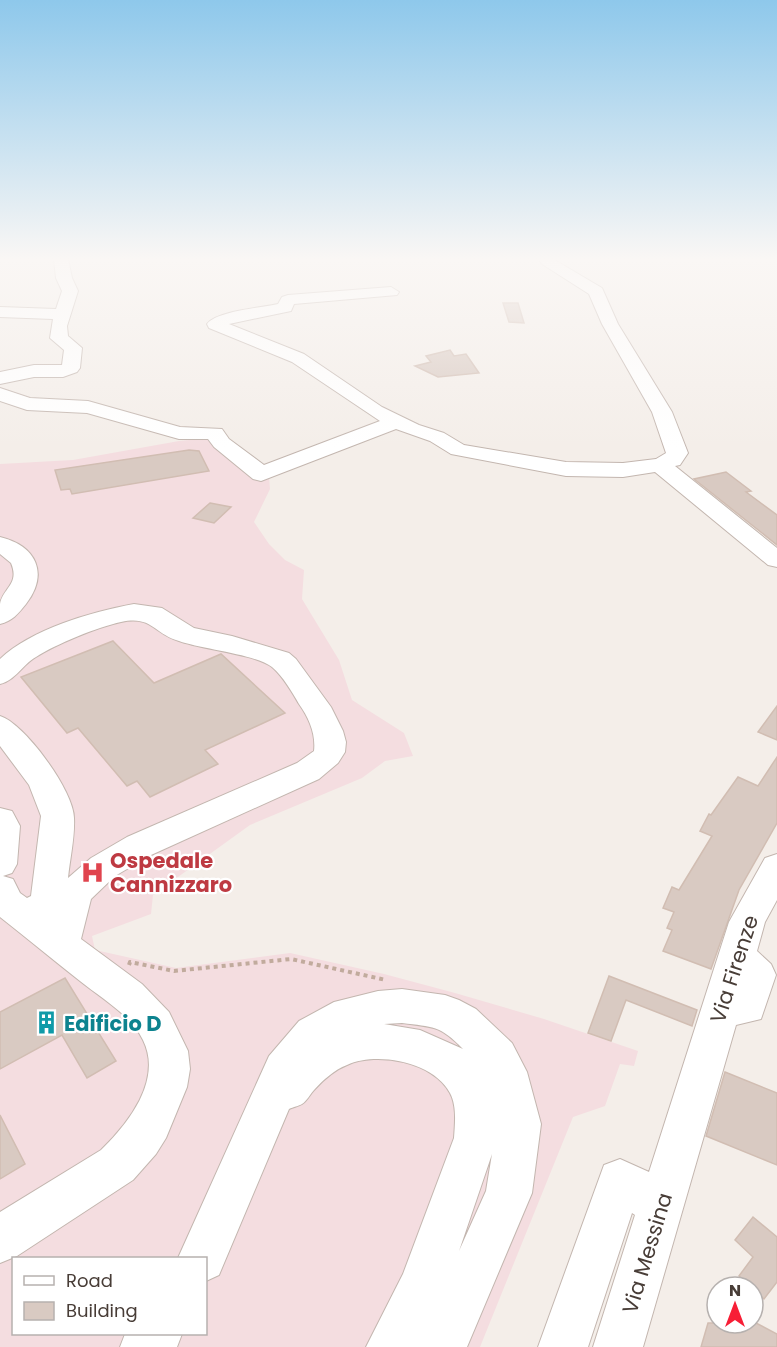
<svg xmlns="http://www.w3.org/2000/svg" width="777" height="1347" font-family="Poppins,sans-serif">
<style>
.medical{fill:#f4dde0;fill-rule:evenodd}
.building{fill:#d9cac2;stroke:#d1bdb2;stroke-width:1.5}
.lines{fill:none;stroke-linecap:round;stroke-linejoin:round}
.minor-casing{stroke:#c3b6af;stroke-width:2}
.path{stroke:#c1ab9d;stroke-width:4;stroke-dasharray:4 4;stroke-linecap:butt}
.minor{fill:#fff;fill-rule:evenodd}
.labels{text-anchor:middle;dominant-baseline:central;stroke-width:4.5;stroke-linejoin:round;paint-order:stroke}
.near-health-label{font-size:21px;font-weight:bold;fill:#be3a42;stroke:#fff;text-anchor:start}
.near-street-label{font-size:21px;fill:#483d37;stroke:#fff}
.near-culture-label{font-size:21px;font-weight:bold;fill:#0d838f;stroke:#fff;text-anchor:start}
</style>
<rect width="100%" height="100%" fill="#f4eee9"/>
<path class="medical" d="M209,438L269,477L270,489L254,522L269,544L285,560L304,570L302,599L339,660L352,700L404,733L413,756L385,761L362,778L250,825L153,895L151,914L92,936L95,950L176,968L290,953L384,974L455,993L544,1019L638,1051L634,1066L620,1064L605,1106L573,1117L480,1347H0V464L73,460L179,441ZM14,1258H206V1334H14Z"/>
<path class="building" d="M503,303H518L524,323L509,322Z
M450,350L454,356L466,354L479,373L438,377L415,366L431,362L426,356Z
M189,450L199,451L209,471L72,494L70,489L61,490L55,470Z
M726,472L751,491L746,492L777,515V545L694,479Z
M210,503L231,507L214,523L193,518Z
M113,641L154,683L221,654L285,713L205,750L218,764L150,797L137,781L127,786L78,728L67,733L21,677Z
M777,706V740L758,732Z
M777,757V823L739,890L711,969L663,951L672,930L667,928L674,912L663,908L672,887L679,890L712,836L700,831L709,814L711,815L738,777L758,786Z
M609,976L697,1010L692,1026L626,1000L611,1041L588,1033Z
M65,978L116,1061L87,1078L62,1035L0,1069V1012Z
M725,1072L777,1093V1165L706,1136Z
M0,1115L25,1164L0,1179Z
M753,1217L777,1237V1282L764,1299L739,1276L753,1257L735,1240Z
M708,1323H756L777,1334V1347H701Z"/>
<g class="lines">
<defs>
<path id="minor" d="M54,259H68L72,278L78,291L67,326L68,336L82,348L80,368L77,372L63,377H34L0,384V372L34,365H62L64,350L50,338L53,319L0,317V307L56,309L62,291L56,278Z
M541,259H553L602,288L618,324L672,412L688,453L680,465L675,466L777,548V567L768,565L655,472L623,477L566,476L451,454L430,441L396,429L261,481L253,479L214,447L208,439H179L87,413L27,410L0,401V388L30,398L88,401L180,427L222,429L229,439L264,465L380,421L292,362L209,328L207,324C217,311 261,308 278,304L282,297L288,295L391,287L399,292L397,295L294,304L291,311L229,324L304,354L382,407L419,425L444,433L464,445L566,462L623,463L656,459L666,453L652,412L602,324L589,294L542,264L540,261Z
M0,537C37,546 49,574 26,604C18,614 12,621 0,624C0,618 0,610 0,604C3,588 20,584 11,563L0,554Z
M134,604L162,608L194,628L232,636L289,653L296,659L331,707L343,731L346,742L345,752L338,763L319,779L151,855L115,876L91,899L81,939L142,984L169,1012L188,1051L190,1069L187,1087L166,1138L156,1154L133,1180L17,1256L0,1263V1212L101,1150C128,1124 163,1080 143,1040C131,1015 101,998 80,981C53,960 27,938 0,917V808L12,811L20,826L17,864L12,873L3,876L13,879L20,893L27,898L31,896L41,816L29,785L0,746V716C24,723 74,791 74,818C75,837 70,858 68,878L91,858L127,837L297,763L314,751C316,734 309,718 299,704C292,692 283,676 272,667C255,654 201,649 179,641C154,634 152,615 121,622C98,627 56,644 36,657C22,665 16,680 0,684V659C32,629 91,612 134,604Z
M777,854V900L765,922L757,951L771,964L776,975L761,1019L736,1025L643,1347H593L635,1215L632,1213L588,1347H538L604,1165L620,1159L649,1172L729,922L765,858Z
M402,989L445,995L459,1000L476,1009L512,1043L527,1072L541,1124L532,1193L467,1347H366L403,1274L454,1138C455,1123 457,1106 450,1093C434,1062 377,1051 347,1065C334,1070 323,1080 314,1090C310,1094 307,1101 302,1104C299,1106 293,1107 289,1109L219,1275L206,1281V1258H178L269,1056L299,1021L334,1002L378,991ZM402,1023C433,1027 440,1025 463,1049L420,1030L384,1024ZM492,1154L486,1191L459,1251Z
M125,1334H182L177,1347H120Z"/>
</defs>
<use href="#minor" class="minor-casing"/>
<path class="path" d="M129,965L130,962L174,971L291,959L386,980"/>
<use href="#minor" class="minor"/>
</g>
<linearGradient id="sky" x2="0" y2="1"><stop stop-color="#8ec8eb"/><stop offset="0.58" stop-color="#faf7f5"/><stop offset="1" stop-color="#faf7f5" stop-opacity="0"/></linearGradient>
<rect width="777" height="447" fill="url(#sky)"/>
<defs>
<symbol id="hospital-bare" viewBox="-9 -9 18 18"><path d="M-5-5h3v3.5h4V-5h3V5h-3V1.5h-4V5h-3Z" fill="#e0444e" stroke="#fff" stroke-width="2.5" paint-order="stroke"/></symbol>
<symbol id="building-bare" viewBox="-9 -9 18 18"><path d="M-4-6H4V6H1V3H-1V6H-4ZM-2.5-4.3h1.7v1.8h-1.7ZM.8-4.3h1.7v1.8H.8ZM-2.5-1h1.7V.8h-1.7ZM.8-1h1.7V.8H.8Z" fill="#0f9aa8" stroke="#fff" stroke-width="2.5" paint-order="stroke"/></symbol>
</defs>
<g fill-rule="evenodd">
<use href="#hospital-bare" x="76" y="856" width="33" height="33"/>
<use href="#building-bare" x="30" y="1006" width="33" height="33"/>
</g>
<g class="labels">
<g class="near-health-label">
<text x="110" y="860">Ospedale<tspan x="110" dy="24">Cannizzaro</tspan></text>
</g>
<g class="near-street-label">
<text transform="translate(734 969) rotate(-72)">Via Firenze</text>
<text transform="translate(647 1253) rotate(-73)">Via Messina</text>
</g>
<g class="near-culture-label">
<text x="64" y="1023">Edificio D</text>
</g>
</g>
<rect x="12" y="1257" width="195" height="78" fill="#ffffff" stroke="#b6b1af" stroke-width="1.5"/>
<rect x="24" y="1276" width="30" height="9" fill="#ffffff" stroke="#b6b1af" stroke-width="1.5"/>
<text x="66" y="1287" font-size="18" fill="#483d37">Road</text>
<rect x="24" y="1302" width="30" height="18" fill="#d9cac2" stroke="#b6b1af" stroke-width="1.5"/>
<text x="66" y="1317" font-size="18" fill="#483d37">Building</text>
<g transform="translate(735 1305)"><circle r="28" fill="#ffffff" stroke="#b6b1af" stroke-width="1.5"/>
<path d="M0-4.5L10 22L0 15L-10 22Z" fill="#f71e36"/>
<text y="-9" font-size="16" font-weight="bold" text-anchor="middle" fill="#483d37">N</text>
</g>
</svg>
